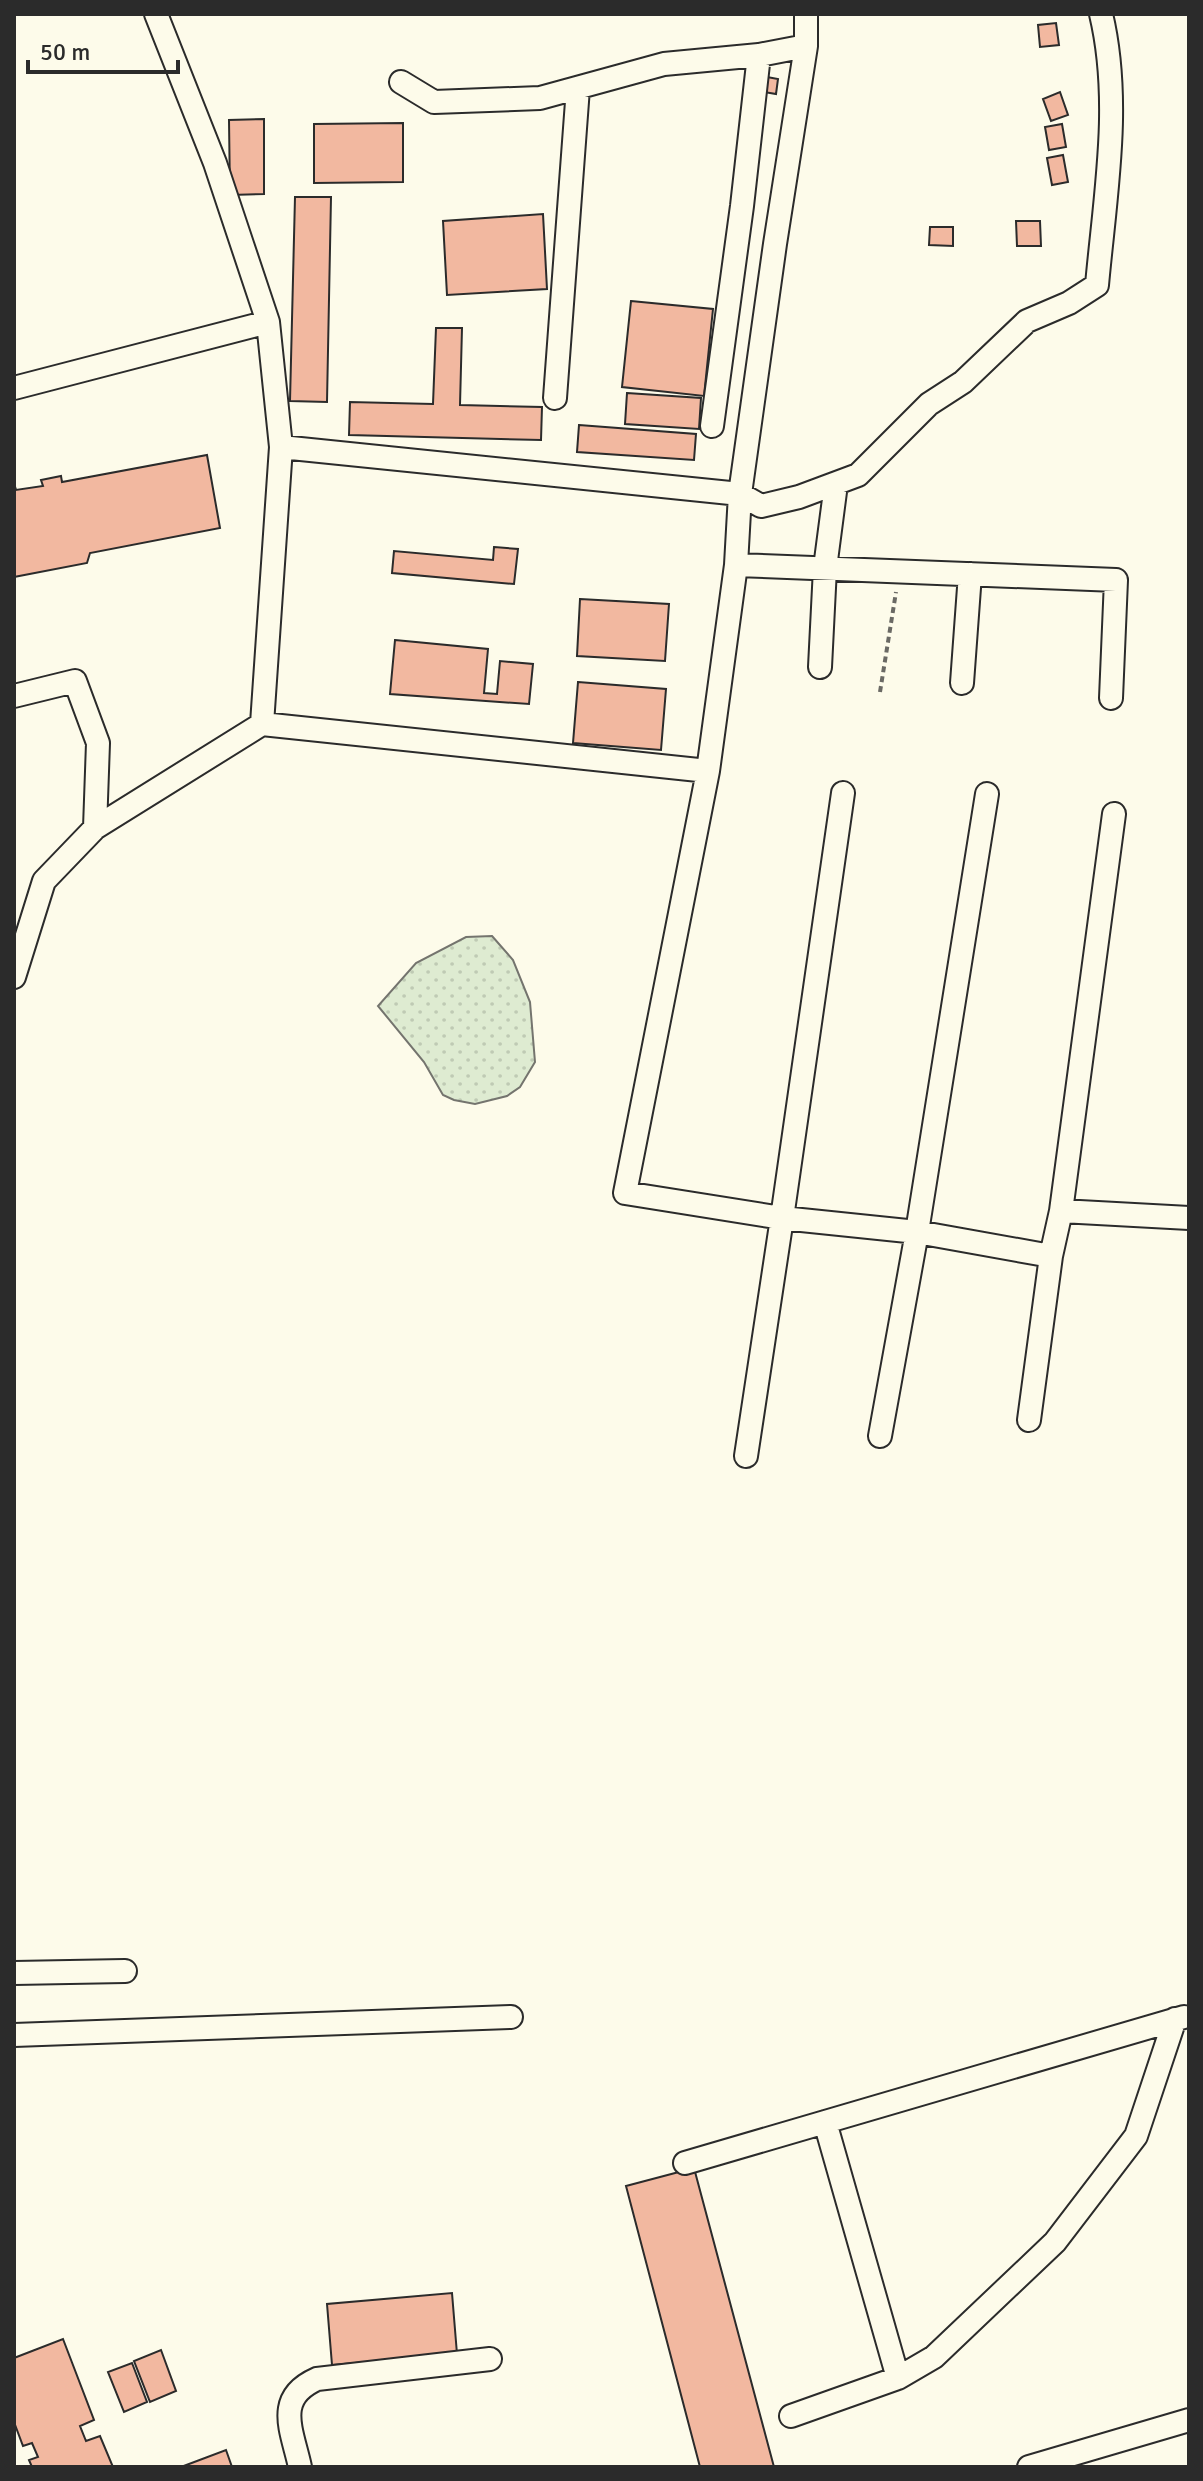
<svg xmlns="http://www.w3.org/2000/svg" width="1203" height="2481" font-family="Signika,sans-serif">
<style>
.grass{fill:url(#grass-dots);stroke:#74746e;stroke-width:2}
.building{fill:#f2b8a0;stroke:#2b2b2b;stroke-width:2}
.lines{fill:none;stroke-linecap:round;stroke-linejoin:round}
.minor-casing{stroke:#2b2b2b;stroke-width:26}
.path{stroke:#6a6964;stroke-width:4;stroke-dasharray:6 4;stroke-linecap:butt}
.minor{stroke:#fdfbea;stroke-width:22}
</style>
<defs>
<pattern id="grass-dots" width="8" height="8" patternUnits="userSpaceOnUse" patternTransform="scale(2)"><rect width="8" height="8" fill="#deebd1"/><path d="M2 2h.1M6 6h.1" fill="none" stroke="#bfcab4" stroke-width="1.8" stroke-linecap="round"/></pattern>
</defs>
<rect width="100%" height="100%" fill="#fdfbea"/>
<path class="grass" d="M492,936L513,960L530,1002L535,1062L520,1087L507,1096L475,1104L454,1100L443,1095L424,1062L378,1006L416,963L466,937Z"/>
<path class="building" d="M1056,23L1059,45L1040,47L1038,25Z
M767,77L778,79L776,94L764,92Z
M1060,92L1068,115L1051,121L1043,99Z
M264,119V194L230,195L229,120Z
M403,123V182L314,183V124Z
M1062,124L1066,147L1049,150L1045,127Z
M1063,155L1068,182L1052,185L1047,158Z
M295,197H331L327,402L290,401Z
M543,214L547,289L447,295L443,221Z
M1016,221H1040L1041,246H1017Z
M930,227H953V246L929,245Z
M631,301L713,309L704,396L622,387Z
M436,328H462L460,405L542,407L541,440L349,435L350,402L433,404Z
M627,393L701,398L699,429L625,424Z
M579,425L696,434L694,460L577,452Z
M207,455L220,528L90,553L87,563L14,577V483L16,490L43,486L41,480L61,476L62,482Z
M494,547L518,549L514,584L392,573L394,551L493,560Z
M580,599L669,604L665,661L577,656Z
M395,640L488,649L484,693L497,694L500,661L533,664L529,704L390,694Z
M578,682L666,689L661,750L573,743Z
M694,2168L774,2467H700L626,2186Z
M452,2293L457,2354L332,2365L327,2304Z
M63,2339L94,2420L80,2426L86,2441L100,2436L113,2467H32L29,2460L38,2457L32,2443L23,2446L14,2422V2358Z
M161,2350L176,2391L150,2402L134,2361Z
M132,2363L147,2402L124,2412L108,2372Z
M226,2450L232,2467H181Z"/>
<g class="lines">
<defs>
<path id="minor" d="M156,14L215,163L268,322L281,447L262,724
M401,82L434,102L540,98L664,64L759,55L806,46
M14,388L268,322
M555,398L578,88
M712,426L742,206L759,55
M281,447L740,494L761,506L799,497L858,475L929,404L963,382L1027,321L1069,303L1097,285C1105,196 1122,102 1101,14
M736,565L1116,580L1111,698
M820,667L825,568L836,484
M962,683L970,574
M14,696L75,681L98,743L95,828
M708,771L625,1193L782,1218L746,1456
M843,793L782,1218L917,1232L1051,1256
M14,977L44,881L95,828L262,724L708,771L736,565L740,494L775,244L806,46V14
M1061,1211L1114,814
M1029,1420L1051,1256L1061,1211L1189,1218
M880,1436L917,1232L987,794
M14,1973L125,1971
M14,2035L511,2017
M825,2122L898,2378
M685,2163L1184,2017
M791,2416L898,2378L934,2357L1055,2242L1136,2136L1175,2019
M300,2467C292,2430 274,2398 317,2379L490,2359
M1029,2467L1189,2420"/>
</defs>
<use href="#minor" class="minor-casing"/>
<path class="path" d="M880,692L896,592"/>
<use href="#minor" class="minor"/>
</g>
<rect width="1203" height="2481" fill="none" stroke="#2b2b2b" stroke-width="32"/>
<path d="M28 60v12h150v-12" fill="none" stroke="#2b2b2b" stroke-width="4"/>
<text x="40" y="60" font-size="24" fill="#2b2b2b" stroke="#fdfbea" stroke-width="6" paint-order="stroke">50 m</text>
</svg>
